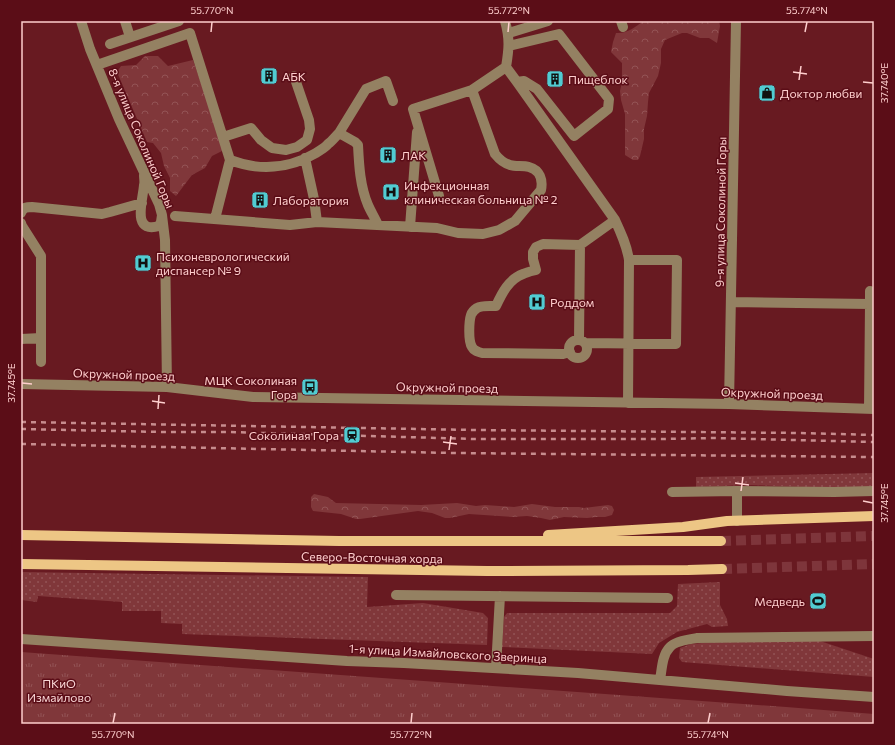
<svg xmlns="http://www.w3.org/2000/svg" width="895" height="745" font-family="Commissioner,sans-serif">
<style>
.grass{fill:url(#grass-dots)}
.forest{fill:url(#forest-crowns)}
.park{fill:url(#park-tufts)}
.lines{fill:none;stroke-linecap:round;stroke-linejoin:round}
.major-tunnel{stroke:#7e353b;stroke-width:10;stroke-dasharray:10 5;stroke-linecap:butt}
.minor{stroke:#948162;stroke-width:10}
.major{stroke:#edc685;stroke-width:10}
.rail{stroke:#c78c8e;stroke-width:2.5;stroke-dasharray:5 5;stroke-linecap:butt}
.ticks{fill:none;stroke:#fececd;stroke-width:1.5}
.labels{text-anchor:middle;dominant-baseline:central;stroke-width:3;stroke-linejoin:round;paint-order:stroke}
.poi-label{font-size:12px;fill:#fececd;stroke:#5b0d17;text-anchor:start}
.street-label{font-size:12px;fill:#fececd;stroke:#5b0d17}
.park-label{font-size:12px;fill:#f9d6d5;stroke:#5b0d17}
.neatline{fill:none;stroke:#fececd;stroke-width:1.5}
.ticks-label{font-size:10px;text-anchor:middle;fill:#fececd}
</style>
<defs>
<pattern id="grass-dots" width="8" height="8" patternUnits="userSpaceOnUse"><rect width="8" height="8" fill="#80373a"/><path d="M2 2h.1M6 6h.1" fill="none" stroke="#935355" stroke-width="1.8" stroke-linecap="round"/></pattern>
<pattern id="forest-crowns" width="20" height="18" patternUnits="userSpaceOnUse"><rect width="20" height="18" fill="#80373a"/><path d="M2 6a3 3 0 1 1 6 0M12 15a3 3 0 1 1 6 0" fill="none" stroke="#935355"/></pattern>
<pattern id="park-tufts" width="24" height="20" patternUnits="userSpaceOnUse"><rect width="24" height="20" fill="#80373a"/><path d="M3 7l-1-3M5 7V3M7 7l1-3M15 17l-1-3M17 17v-4M19 17l1-3" fill="none" stroke="#935355"/></pattern>
</defs>
<rect width="100%" height="100%" fill="#681a21"/>
<path class="grass" d="M874,473V487L833,488L748,485L696,487V477Z
M21,572L368,577L367,607L423,603L483,613L488,618L487,645L182,634V624L161,623V611H122V602L38,596L37,602L21,600Z
M720,582V605L727,619L728,626L712,627L707,624L677,632L659,643L652,654L502,647L504,617L507,613H670L677,606L678,584Z
M820,641L874,659V677L682,662L679,658L680,648L691,644L713,642Z"/>
<path class="forest" d="M643,21H719L720,26L717,43L709,38H700L687,33H682L665,40L661,49V63L658,76L649,93L648,102L647,116L644,129V139L640,156L638,160H633L625,155V114L621,100L620,91L622,82V63L611,52L613,42L616,33C626,34 636,27 643,21Z
M145,56H158L168,66L193,60L224,150L212,156L205,168L192,175L176,196L170,191V178L164,166L161,153L153,143L147,142L117,72L121,66L136,65Z
M314,494L328,497L336,503L421,505L457,503L476,506L485,505L514,507L532,504L555,507H579L584,508L608,505L612,506L614,510L612,515L605,517H596L587,518L564,517L550,520L541,518L527,516L512,517L469,514L450,518H445L432,513L418,511L360,519H356L341,514L313,511L311,507V497Z"/>
<path class="park" d="M21,652L786,707L874,714V724H21Z"/>
<g class="lines">
<path class="major-tunnel" d="M721,541L874,536
M722,569L874,564"/>
<path class="minor" d="M81,21L90,49L119,119L159,204L162,215L165,240L167,387
M125,21L130,37
M621,21L623,27
M509,33L548,21
M110,44L179,21
M509,46L559,34L609,99L608,109L574,136L537,89L524,81L517,82
M97,65L190,33L230,160L215,219
M506,67L517,82L615,220C621,233 627,246 629,260L628,403
M472,90L506,67C509,49 510,39 505,21
M339,133L366,89L386,81L393,101
M223,137L251,128L261,140L272,148L286,150L297,147L307,140L310,129L309,120L294,76
M305,158L314,199L317,222
M230,160C259,171 289,169 316,153C320,150 325,148 328,144C332,141 335,137 339,133L355,142L358,145C359,165 360,186 368,205C371,212 375,218 378,225
M144,175C144,179 145,182 144,185C143,200 131,234 159,226L161,222L162,215
M21,213C23,207 27,207 32,207L102,214L110,212L142,203
M175,216L290,225L317,222L437,228L458,233L483,234L499,230L515,221L541,190C543,180 540,170 529,167C523,165 516,167 510,165C503,163 499,159 495,154L472,90L413,109L439,196
M21,223L22,226L41,256V362
M410,227L417,132
M870,291V304
M731,302L870,304L869,409
M21,339L41,338
M579,340L580,245L615,220
M569 349a9 9 0 1 1 18 0a9 9 0 1 1-18 0Z
M585,343L676,344L677,260H629
M570,352L563,354L482,353C478,352 474,351 472,347C468,341 469,321 471,315C472,312 474,310 477,308C482,305 490,306 496,306C502,293 509,279 523,274C527,272 532,271 536,270L533,259V252L536,247L543,244L580,245
M21,384L167,387L253,397L729,404L874,409
M729,404L736,21
M737,491V521
M672,492L737,491L834,492L874,491
M396,595L668,598
M21,639L347,661L404,663L578,673L787,691L874,697
M496,668L500,596
M660,680C662,669 662,655 670,647C675,641 690,639 697,638L874,636"/>
<path class="major" d="M21,535L339,541H721
M548,535L683,527L727,521L874,516
M21,564L487,571L688,570L722,569"/>
<path class="rail" d="M21,422L475,430L801,433L874,435
M21,429L162,432H230L475,439H664L712,438L874,442
M21,444L453,453L874,457"/>
</g>
<path class="ticks" d="M211,32L212,22M508,32L509,22M805,32L807,22M793,72L807,74M799,80L801,66M863,82L873,83M22,383L32,384M152,401L165,403M158,409L159,395M443,442L457,444M449,450L451,436M735,483L749,485M741,491L743,477M863,501L873,503M113,723L115,713M411,723L412,713M708,723L710,713"/>
<defs>
<symbol id="building-square" viewBox="-11 -11 22 22"><rect x="-9" y="-9" width="18" height="18" rx="4" fill="#51ccd2" stroke="#5b0d17"/><path d="M-4-6H4V6H1V3H-1V6H-4ZM-2.5-4.3h1.7v1.8h-1.7ZM.8-4.3h1.7v1.8H.8ZM-2.5-1h1.7V.8h-1.7ZM.8-1h1.7V.8H.8Z" fill="#111"/></symbol>
<symbol id="shop-square" viewBox="-11 -11 22 22"><rect x="-9" y="-9" width="18" height="18" rx="4" fill="#51ccd2" stroke="#5b0d17"/><path d="M-5-2.5h2.3a2.7 3.5 0 0 1 5.4 0H5L5.5 6h-11ZM-1.5-2.5h3a1.5 2.3 0 0 0-3 0Z" fill="#111"/></symbol>
<symbol id="hospital-square" viewBox="-11 -11 22 22"><rect x="-9" y="-9" width="18" height="18" rx="4" fill="#51ccd2" stroke="#5b0d17"/><path d="M-5-5h3v3.5h4V-5h3V5h-3V1.5h-4V5h-3Z" fill="#111"/></symbol>
<symbol id="bus-square" viewBox="-11 -11 22 22"><rect x="-9" y="-9" width="18" height="18" rx="4" fill="#51ccd2" stroke="#5b0d17"/><path d="M-5-6H5V4H4V6H2V4H-2V6H-4V4H-5ZM-3.5-4V0h7V-4ZM-3.5 1.2v1.5H-2V1.2ZM2 1.2v1.5H3.5V1.2Z" fill="#111"/></symbol>
<symbol id="station-square" viewBox="-11 -11 22 22"><rect x="-9" y="-9" width="18" height="18" rx="4" fill="#51ccd2" stroke="#5b0d17"/><path d="M-3-6H3Q5-6 5-4V2Q5 4 3 4L4.5 6H3L1.5 4h-3L-3 6H-4.5L-3 4Q-5 4-5 2V-4Q-5-6-3-6ZM-3.5-4v3h7v-3ZM-3.5 1v1.5H-2V1ZM2 1v1.5H3.5V1Z" fill="#111"/></symbol>
<symbol id="stadium-square" viewBox="-11 -11 22 22"><rect x="-9" y="-9" width="18" height="18" rx="4" fill="#51ccd2" stroke="#5b0d17"/><path d="M0-5a6.5 5 0 1 0 0 10a6.5 5 0 1 0 0-10ZM-3.5-1.8h7v3.6h-7Z" fill="#111"/></symbol>
</defs>
<g fill-rule="evenodd">
<use href="#building-square" x="259" y="66" width="20" height="20"/>
<use href="#building-square" x="545" y="69" width="20" height="20"/>
<use href="#shop-square" x="757" y="83" width="20" height="20"/>
<use href="#building-square" x="378" y="145" width="20" height="20"/>
<use href="#hospital-square" x="381" y="182" width="20" height="20"/>
<use href="#building-square" x="250" y="190" width="20" height="20"/>
<use href="#hospital-square" x="133" y="253" width="20" height="20"/>
<use href="#hospital-square" x="527" y="292" width="20" height="20"/>
<use href="#bus-square" x="300" y="377" width="20" height="20"/>
<use href="#station-square" x="342" y="425" width="20" height="20"/>
<use href="#stadium-square" x="808" y="591" width="20" height="20"/>
</g>
<g class="labels">
<g class="poi-label">
<text x="282" y="76">АБК</text>
<text x="568" y="79">Пищеблок</text>
<text x="780" y="93">Доктор любви</text>
<text x="401" y="155">ЛАК</text>
<text x="404" y="185">Инфекционная<tspan x="404" dy="14">клиническая больница № 2</tspan></text>
<text x="273" y="200">Лаборатория</text>
<text x="156" y="256">Психоневрологический<tspan x="156" dy="14">диспансер № 9</tspan></text>
<text x="550" y="302">Роддом</text>
<text x="297" y="380" text-anchor="end">МЦК Соколиная<tspan x="297" dy="14">Гора</tspan></text>
<text x="339" y="435" text-anchor="end">Соколиная Гора</text>
<text x="805" y="601" text-anchor="end">Медведь</text>
</g>
<g class="street-label">
<text transform="translate(142 138) rotate(67)">8-я улица Соколиной Горы</text>
<text transform="translate(720 212) rotate(-89)">9-я улица Соколиной Горы</text>
<text transform="translate(124 374) rotate(2)">Окружной проезд</text>
<text transform="translate(447 387) rotate(1)">Окружной проезд</text>
<text transform="translate(772 393) rotate(2)">Окружной проезд</text>
<text transform="translate(372 557) rotate(1)">Северо-Восточная хорда</text>
<text transform="translate(448 653) rotate(3)">1-я улица Измайловского Зверинца</text>
</g>
<g class="park-label">
<text x="59" y="683">ПКиО<tspan x="59" dy="14">Измайлово</tspan></text>
</g>
</g>
<rect width="895" height="745" fill="none" stroke="#5b0d17" stroke-width="44"/>
<rect x="22" y="22" width="851" height="701" class="neatline"/>
<g class="ticks-label">
<text x="212" y="14">55.770°N</text>
<text x="509" y="14">55.772°N</text>
<text x="807" y="14">55.774°N</text>
<text transform="translate(884 83) rotate(-90)" y="4">37.740°E</text>
<text transform="translate(11 383) rotate(-90)" y="4">37.745°E</text>
<text transform="translate(884 503) rotate(-90)" y="4">37.745°E</text>
<text x="113" y="738">55.770°N</text>
<text x="411" y="738">55.772°N</text>
<text x="708" y="738">55.774°N</text>
</g>
</svg>
